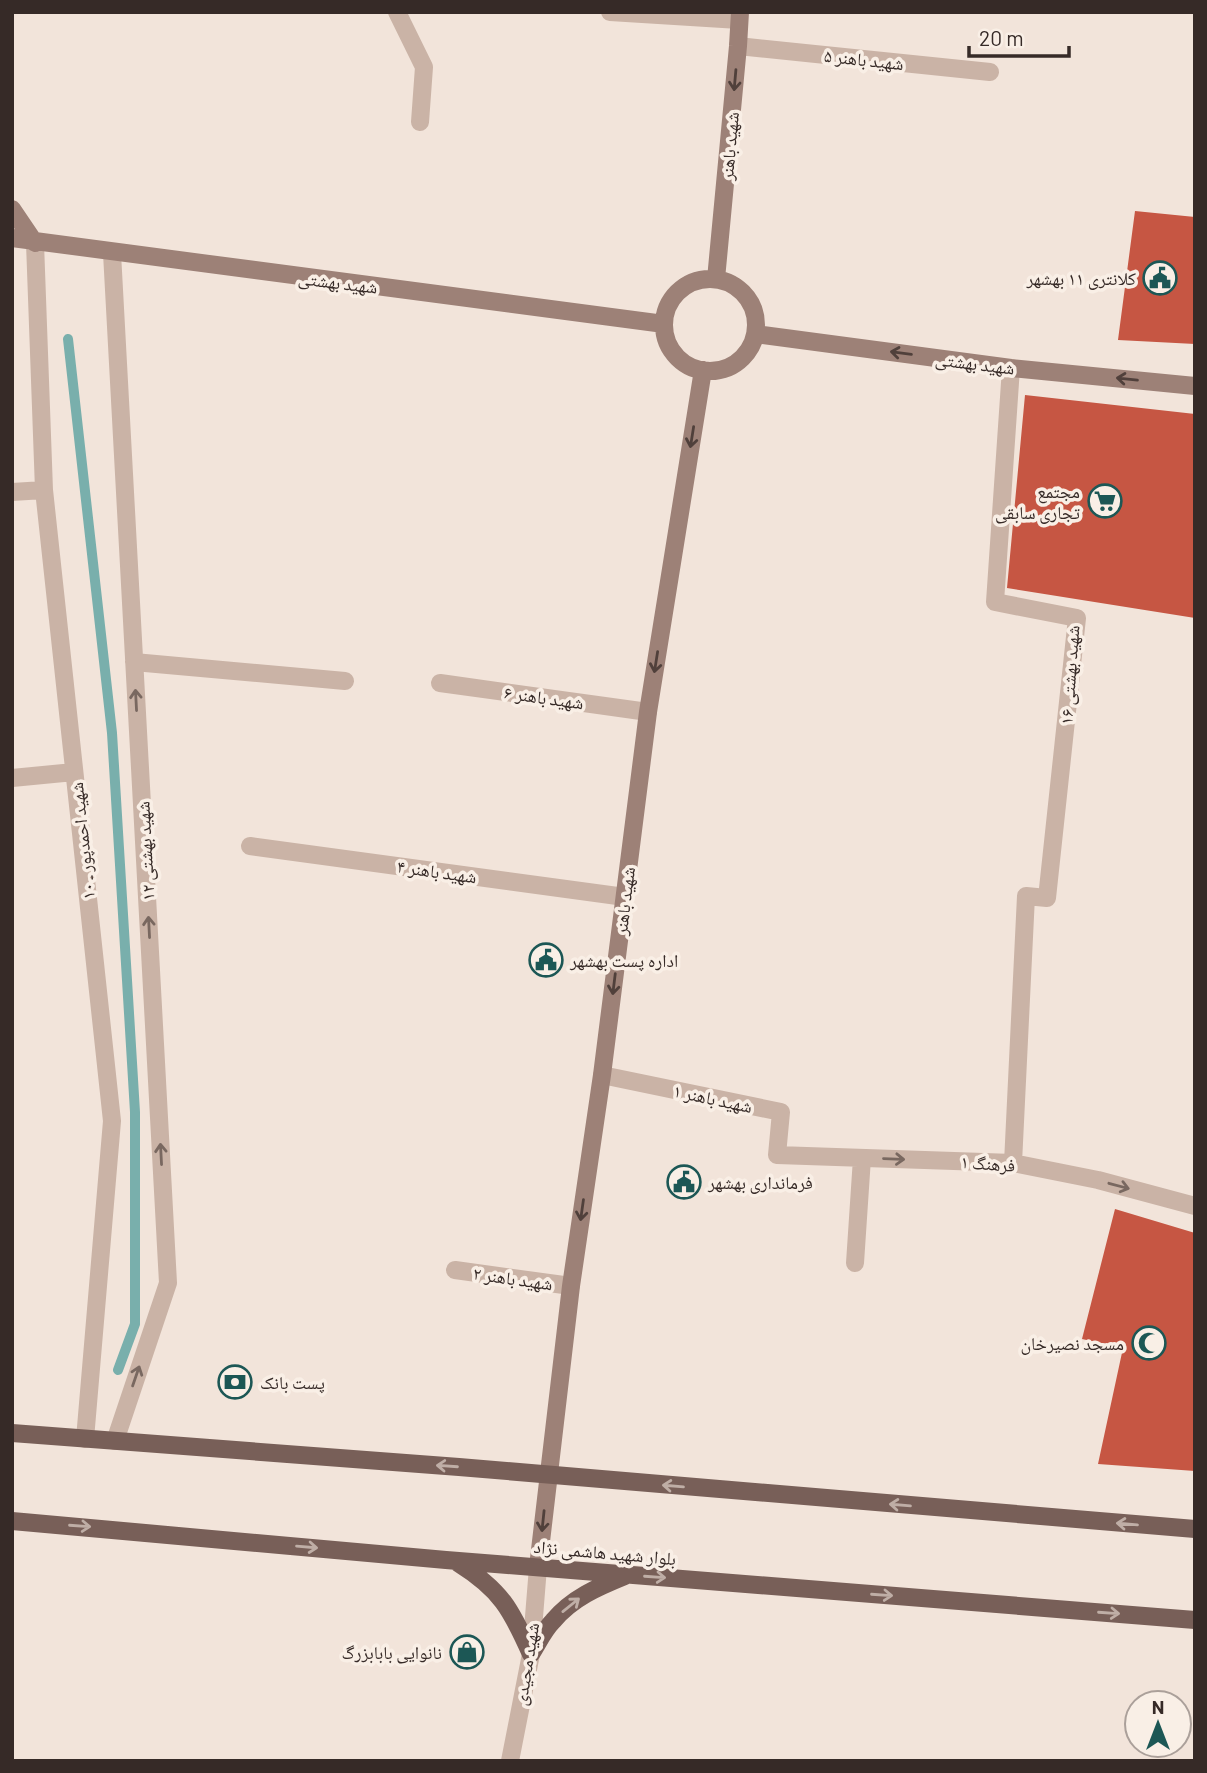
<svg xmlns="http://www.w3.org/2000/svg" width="1207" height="1773" font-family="Barlow,'Noto Naskh Arabic',sans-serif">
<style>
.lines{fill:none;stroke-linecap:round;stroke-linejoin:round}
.stream{stroke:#79afac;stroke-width:10}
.building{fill:#c65643}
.street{stroke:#cab3a6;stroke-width:18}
.secondary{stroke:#9d8177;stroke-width:18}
.primary{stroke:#785f58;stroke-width:18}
.oneway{stroke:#50403b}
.oneway2{stroke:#796860}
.oneway3{stroke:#bfaea6}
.labels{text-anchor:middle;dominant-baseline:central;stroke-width:7;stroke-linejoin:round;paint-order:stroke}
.street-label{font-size:18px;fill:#362a27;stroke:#f9efe6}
.poi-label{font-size:18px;fill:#362a27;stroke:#f9efe6;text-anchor:end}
</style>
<rect width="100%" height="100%" fill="#f2e4da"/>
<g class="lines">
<path class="stream" d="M68,339L112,733L135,1112V1324L118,1370"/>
</g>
<path class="building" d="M1135,211L1195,217V344L1118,340Z
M1025,395L1195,414V618L1007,588Z
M1115,1209L1195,1233V1471L1098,1464L1123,1348L1082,1339Z"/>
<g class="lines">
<path class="street" d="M397,12L424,67L420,122
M610,12L739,20
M738,46L990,72
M35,243L44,490L112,1121L85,1439
M112,253L168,1283L115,1441
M1011,368L995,602L1077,618L1047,898L1026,896L1013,1163
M12,492L44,490
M134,662L345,681
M440,683L648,712
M12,778L74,772
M250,846L625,897
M602,1075L781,1112L777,1155L1013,1163L1098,1180L1195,1206
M855,1263L862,1158
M455,1270L571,1286
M510,1761L531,1654L538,1567"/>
<path class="secondary" d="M12,209L35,243
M12,238L664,324
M716,279L738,46L740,12
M664 325a46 46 0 1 1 92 0a46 46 0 1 1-92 0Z
M755,334L1011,368L1195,386
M538,1567L571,1286L602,1075L648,712L703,370"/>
<path class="primary" d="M12,1433L459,1467L1195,1529
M12,1521L446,1560L1195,1620
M458,1563C501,1590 511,1609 531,1654
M531,1654C538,1643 544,1630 553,1621C572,1598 598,1587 625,1576"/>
</g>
<defs><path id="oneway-shaft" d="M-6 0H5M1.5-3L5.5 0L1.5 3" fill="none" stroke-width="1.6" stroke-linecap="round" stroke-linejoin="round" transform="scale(1.75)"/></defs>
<g class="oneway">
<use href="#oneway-shaft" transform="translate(735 80) rotate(95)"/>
<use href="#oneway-shaft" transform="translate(901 353) rotate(-173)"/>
<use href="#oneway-shaft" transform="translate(1127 379) rotate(-174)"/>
<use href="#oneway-shaft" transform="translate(692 437) rotate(99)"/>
<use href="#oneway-shaft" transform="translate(656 662) rotate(99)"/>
<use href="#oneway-shaft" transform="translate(614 984) rotate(97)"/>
<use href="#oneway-shaft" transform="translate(582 1210) rotate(98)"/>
<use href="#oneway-shaft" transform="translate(543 1521) rotate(96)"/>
</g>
<g class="oneway2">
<use href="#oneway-shaft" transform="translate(136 700) rotate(-93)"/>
<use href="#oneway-shaft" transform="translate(149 927) rotate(-93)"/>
<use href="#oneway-shaft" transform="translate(161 1154) rotate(-93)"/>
<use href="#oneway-shaft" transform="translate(894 1159) rotate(2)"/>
<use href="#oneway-shaft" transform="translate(1119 1186) rotate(15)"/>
<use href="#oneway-shaft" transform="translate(136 1376) rotate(-71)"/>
</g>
<g class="oneway3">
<use href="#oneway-shaft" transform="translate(447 1466) rotate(-176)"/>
<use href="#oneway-shaft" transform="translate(673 1486) rotate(-175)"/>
<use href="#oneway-shaft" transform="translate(900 1505) rotate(-175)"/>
<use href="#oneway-shaft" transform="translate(1127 1524) rotate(-175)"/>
<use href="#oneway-shaft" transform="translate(80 1526) rotate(4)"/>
<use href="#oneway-shaft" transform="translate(307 1547) rotate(5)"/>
<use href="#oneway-shaft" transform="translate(655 1577) rotate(4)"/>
<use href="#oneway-shaft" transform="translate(882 1595) rotate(4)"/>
<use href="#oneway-shaft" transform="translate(571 1605) rotate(-39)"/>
<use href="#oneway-shaft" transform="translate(1109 1613) rotate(4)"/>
</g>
<defs>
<symbol id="civic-ring" viewBox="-11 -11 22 22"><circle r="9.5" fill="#f9efe6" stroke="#1c5755" stroke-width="1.5"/><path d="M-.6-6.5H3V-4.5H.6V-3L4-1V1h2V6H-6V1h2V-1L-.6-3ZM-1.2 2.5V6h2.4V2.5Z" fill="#1c5755"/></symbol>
<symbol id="supermarket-ring" viewBox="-11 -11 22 22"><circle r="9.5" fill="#f9efe6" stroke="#1c5755" stroke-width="1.5"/><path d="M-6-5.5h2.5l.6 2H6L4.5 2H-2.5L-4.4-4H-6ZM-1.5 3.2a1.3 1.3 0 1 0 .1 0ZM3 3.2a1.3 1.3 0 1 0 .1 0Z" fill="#1c5755"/></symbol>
<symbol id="mosque-ring" viewBox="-11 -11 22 22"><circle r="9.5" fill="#f9efe6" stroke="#1c5755" stroke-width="1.5"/><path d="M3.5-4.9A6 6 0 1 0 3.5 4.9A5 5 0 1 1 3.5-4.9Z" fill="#1c5755"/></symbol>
<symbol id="bank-ring" viewBox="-11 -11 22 22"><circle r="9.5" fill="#f9efe6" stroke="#1c5755" stroke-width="1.5"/><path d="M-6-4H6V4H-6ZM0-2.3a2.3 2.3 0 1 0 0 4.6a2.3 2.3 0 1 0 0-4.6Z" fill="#1c5755"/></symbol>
<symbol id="shop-ring" viewBox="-11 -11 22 22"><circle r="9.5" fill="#f9efe6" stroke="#1c5755" stroke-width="1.5"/><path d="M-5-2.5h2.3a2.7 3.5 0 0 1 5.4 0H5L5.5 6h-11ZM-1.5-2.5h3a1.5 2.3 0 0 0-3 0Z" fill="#1c5755"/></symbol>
</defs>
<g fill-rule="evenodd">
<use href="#civic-ring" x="1141" y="259" width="38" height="38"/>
<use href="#supermarket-ring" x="1086" y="482" width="38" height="38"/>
<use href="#civic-ring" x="527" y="941" width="38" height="38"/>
<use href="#civic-ring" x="665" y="1163" width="38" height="38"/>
<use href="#mosque-ring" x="1130" y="1324" width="38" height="38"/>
<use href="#bank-ring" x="216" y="1363" width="38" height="38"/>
<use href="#shop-ring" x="448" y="1633" width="38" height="38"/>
</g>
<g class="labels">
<g class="street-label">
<text transform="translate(864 59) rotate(6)">شهید باهنر ۵</text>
<text transform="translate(729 146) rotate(-85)">شهید باهنر</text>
<text transform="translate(338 282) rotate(7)">شهید بهشتی</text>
<text transform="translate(975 363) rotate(7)">شهید بهشتی</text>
<text transform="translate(1069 675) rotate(-86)">شهید بهشتی ۱۶</text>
<text transform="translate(544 697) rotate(8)">شهید باهنر ۶</text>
<text transform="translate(82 841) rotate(-96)">شهید احمدپور ـ ۱۰</text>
<text transform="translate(145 851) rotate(-93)">شهید بهشتی ۱۲</text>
<text transform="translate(437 871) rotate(8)">شهید باهنر ۴</text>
<text transform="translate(624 901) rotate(-83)">شهید باهنر</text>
<text transform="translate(713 1098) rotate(12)">شهید باهنر ۱</text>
<text transform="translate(988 1163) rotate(4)">فرهنگ ۱</text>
<text transform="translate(513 1278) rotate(8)">شهید باهنر ۲</text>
<text transform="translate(605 1552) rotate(5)">بلوار شهید هاشمی نژاد</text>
<text transform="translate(526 1664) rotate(-81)">شهید مجیدی</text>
</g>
<g class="poi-label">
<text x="1136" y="278">کلانتری ۱۱ بهشهر</text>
<text x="1080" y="491">مجتمع<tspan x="1080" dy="21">تجاری سابقی</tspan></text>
<text x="570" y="960" text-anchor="start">اداره پست بهشهر</text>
<text x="708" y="1182" text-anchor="start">فرمانداری بهشهر</text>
<text x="1124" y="1343">مسجد نصیرخان</text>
<text x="260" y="1382" text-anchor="start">پست بانک</text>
<text x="442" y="1652">نانوایی بابابزرگ</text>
</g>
</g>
<rect width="1207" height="1773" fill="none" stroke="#362a27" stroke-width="28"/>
<g transform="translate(1158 1724)"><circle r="33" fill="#f9efe6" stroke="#aba09a" stroke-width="2"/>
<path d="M0-5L12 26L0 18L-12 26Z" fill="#1c5755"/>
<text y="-10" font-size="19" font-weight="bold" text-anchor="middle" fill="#362a27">N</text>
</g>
<path d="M969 46v10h100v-10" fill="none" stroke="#362a27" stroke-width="3.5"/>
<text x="979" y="46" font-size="21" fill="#362a27" stroke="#f9efe6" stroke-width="5" paint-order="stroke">20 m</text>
</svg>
